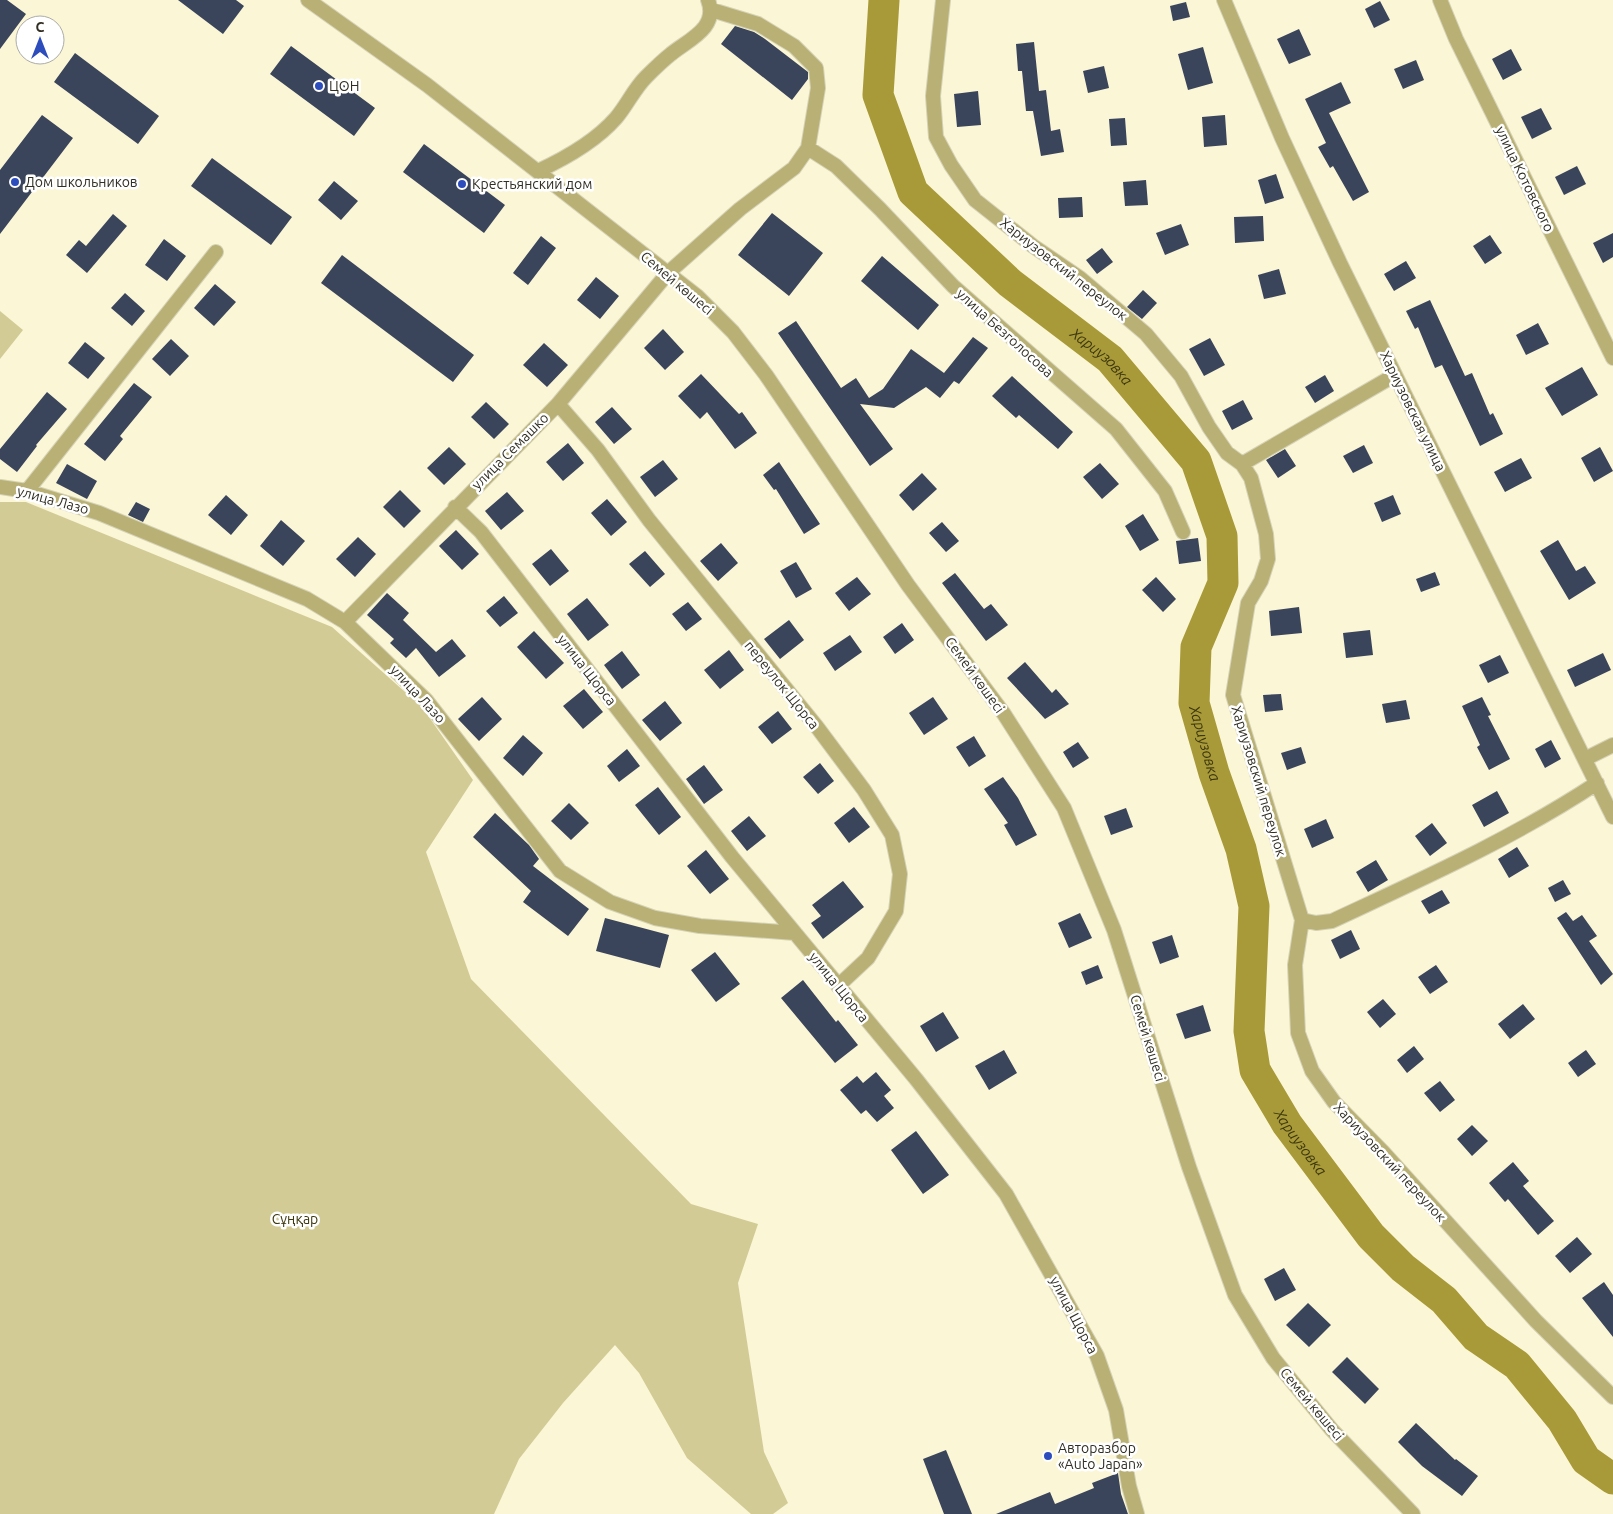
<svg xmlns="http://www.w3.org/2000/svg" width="1613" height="1514" font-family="Ubuntu,sans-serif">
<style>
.green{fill:#d3cb96}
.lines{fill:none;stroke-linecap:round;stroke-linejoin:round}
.river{stroke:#a89a39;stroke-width:31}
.building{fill:#3a445b}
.minor-casing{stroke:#d6d2b6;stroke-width:16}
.minor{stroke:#b8b074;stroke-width:14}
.poi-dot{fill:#2d4dbd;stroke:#fff;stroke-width:2}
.labels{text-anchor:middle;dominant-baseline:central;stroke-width:5;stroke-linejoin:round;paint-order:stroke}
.poi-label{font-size:14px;fill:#312f23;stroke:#fff;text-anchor:start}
.street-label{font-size:14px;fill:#312f23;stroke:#fff}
.park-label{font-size:14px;fill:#3d380e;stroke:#fff}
.water-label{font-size:15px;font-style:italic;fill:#3d370e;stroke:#fff}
</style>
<rect width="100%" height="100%" fill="#faf6d6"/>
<path class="green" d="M0,311L23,330L0,359Z
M0,502H26L332,627L422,707L473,780L426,852L471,979L691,1204L758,1224L738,1283L764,1452L788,1503L773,1514H751L687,1458L639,1373L615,1345L563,1403L519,1459L494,1514H0Z"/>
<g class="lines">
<path class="river" id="s1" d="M884,0L878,95L913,192L1010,283L1110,359L1196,461L1222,536L1223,583L1196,647L1194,703L1214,773L1241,849L1254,906L1249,1031L1255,1070L1287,1124L1371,1236L1403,1268L1444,1300L1476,1337L1517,1365L1562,1420L1586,1460L1613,1479"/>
</g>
<path class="building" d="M0,0H7L26,14L0,49Z
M178,0H236L244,6L223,34Z
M1380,1L1390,20L1374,28L1365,9Z
M1186,2L1190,17L1173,21L1170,6Z
M735,26L754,32L765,39L808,72V79L792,100L721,44Z
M1299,29L1311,55L1289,64L1277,39Z
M1034,42L1039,91L1046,90L1051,131L1060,129L1064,152L1041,156L1033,111H1026L1022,71H1018L1016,44Z
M291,46L375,108L354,136L270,74Z
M1203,47L1213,83L1188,90L1178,54Z
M1511,49L1522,70L1503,80L1492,59Z
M75,53L159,116L138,144L54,82Z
M1416,60L1424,80L1403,89L1394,69Z
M1104,66L1109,88L1088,93L1083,71Z
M1341,82L1351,103L1329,113L1369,192L1353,201L1333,166L1330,168L1318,147L1326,143L1305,99Z
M978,91L981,125L957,127L954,94Z
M1541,108L1552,129L1532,139L1521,117Z
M42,115L73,138L0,234V170Z
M1225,115L1227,145L1204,147L1202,117Z
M1125,118L1127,145L1111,146L1109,119Z
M424,144L505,205L484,233L403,172Z
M212,158L292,217L271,245L191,186Z
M1577,166L1586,184L1564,195L1555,177Z
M1276,174L1284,198L1265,204L1258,180Z
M1146,180L1148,205L1125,206L1123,182Z
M334,181L358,201L341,220L318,200Z
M1082,197L1083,217L1059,218L1058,198Z
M772,213L823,253L789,296L738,255Z
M113,214L127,226L87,273L66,255L79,240L86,246Z
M1263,216L1264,241L1235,243L1234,217Z
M1181,224L1189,245L1165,255L1156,233Z
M1613,233V257L1603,263L1593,243Z
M1490,235L1502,253L1485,264L1473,246Z
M541,236L556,248L528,285L513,273Z
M164,239L186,256L167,281L145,265Z
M1102,248L1113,262L1097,274L1086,260Z
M342,255L474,355L453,382L321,283Z
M882,256L939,305L918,330L861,281Z
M1406,261L1416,278L1394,291L1384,274Z
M1279,269L1286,294L1264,299L1258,275Z
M596,277L619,296L600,319L577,300Z
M215,284L236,302L214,326L194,308Z
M1143,290L1157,303L1142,319L1127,307Z
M125,293L145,311L132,326L111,308Z
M1430,300L1465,376L1472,373L1490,415L1493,413L1503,434L1480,446L1442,365L1435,368L1418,327L1415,329L1406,311Z
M796,321L841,388L856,378L869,398L883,389L911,349L944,373L973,337L988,348L959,384L954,381L940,398L926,387L894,408L860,404L893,449L870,466L778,333Z
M1538,323L1549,344L1526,355L1516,335Z
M663,329L684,352L665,370L644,348Z
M1210,338L1225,365L1204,376L1189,349Z
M171,339L189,356L170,376L152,359Z
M85,342L105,358L88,379L68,363Z
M544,343L568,365L547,387L523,365Z
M1582,367L1598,395L1562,416L1545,388Z
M701,374L739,414L742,412L757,433L735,449L707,412L700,419L678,396Z
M1325,375L1334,391L1315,403L1305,387Z
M1012,376L1073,432L1058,449L1019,415L1016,418L992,396Z
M134,383L152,397L120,436L123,439L105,461L84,444Z
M47,392L67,409L36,445L37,446L17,472L0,459V449Z
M1243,400L1253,419L1232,430L1222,411Z
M486,402L509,424L494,439L471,417Z
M612,407L632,429L614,444L595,422Z
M568,443L584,463L563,481L546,462Z
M1364,445L1373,463L1353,473L1343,456Z
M449,447L466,464L444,485L427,468Z
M1600,447L1613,471L1594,482L1581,458Z
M1285,449L1296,466L1278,478L1266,460Z
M1521,458L1532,478L1505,492L1494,472Z
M663,460L678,479L655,497L640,477Z
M779,462L820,524L804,534L776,489L774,490L763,475Z
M1100,463L1119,484L1102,499L1083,477Z
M67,464L97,481L87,499L56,483Z
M922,473L937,489L913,511L899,495Z
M400,490L421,511L404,528L383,507Z
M507,492L524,511L501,530L485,511Z
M226,495L248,515L231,535L208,515Z
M1393,495L1401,514L1382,522L1374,503Z
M607,499L627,522L611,536L591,513Z
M136,502L150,509L143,522L128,515Z
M1143,514L1159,540L1140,551L1125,526Z
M281,520L305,541L283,566L260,546Z
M942,522L959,541L946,552L929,533Z
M456,530L479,554L462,570L439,546Z
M358,537L376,554L355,577L336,559Z
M1198,538L1201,561L1179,564L1176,541Z
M1558,540L1576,571L1585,566L1596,583L1569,600L1540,551Z
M721,543L738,563L718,581L700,561Z
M551,549L569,571L550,586L532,564Z
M645,551L665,574L650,587L629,564Z
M796,562L812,589L796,598L780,571Z
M1435,572L1440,585L1421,592L1416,579Z
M955,573L984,609L991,604L1008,625L986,641L942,583Z
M857,577L871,594L849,611L835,593Z
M1156,577L1176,599L1163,612L1142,590Z
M387,593L409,613L403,620L436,652L452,639L466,656L439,677L416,648L406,658L390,643L394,639L367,615Z
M504,596L518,613L500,627L486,611Z
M587,598L609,625L588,641L567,614Z
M688,602L702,619L686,631L672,614Z
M1299,607L1302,633L1271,636L1269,611Z
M789,620L804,640L780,659L764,639Z
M902,623L914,640L895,654L883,637Z
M1370,630L1373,655L1346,658L1343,633Z
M534,631L564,663L546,679L517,647Z
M850,635L862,652L835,671L823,653Z
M729,650L744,670L720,689L704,670Z
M622,651L640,675L622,689L604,665Z
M1603,653L1611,670L1575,687L1567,670Z
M1500,655L1509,673L1488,683L1479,665Z
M1025,662L1052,693L1056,689L1069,704L1045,719L1007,678Z
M584,689L603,712L583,729L563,706Z
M1281,694L1283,710L1265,712L1263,695Z
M482,697L502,719L479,741L458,719Z
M933,697L948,719L924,735L909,713Z
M1482,697L1491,715L1488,716L1510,759L1489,770L1477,747L1480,745L1462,706Z
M1406,700L1410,719L1386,723L1382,704Z
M665,701L682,723L660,741L642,720Z
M778,711L792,729L772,744L758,727Z
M523,735L543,753L523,776L503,758Z
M974,736L986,756L969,767L956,747Z
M1551,740L1561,759L1545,768L1535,749Z
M1078,742L1089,758L1073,768L1063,752Z
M1301,747L1306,763L1287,770L1281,753Z
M627,749L640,766L619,782L607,766Z
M820,763L834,781L818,794L803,777Z
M704,765L723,790L704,804L686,779Z
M1003,777L1018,798L1037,835L1016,846L1004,825L1008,823L984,789Z
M658,787L681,817L659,835L635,805Z
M1497,791L1509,813L1484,827L1472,805Z
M569,803L589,823L571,840L551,821Z
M854,807L870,827L849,843L834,823Z
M1126,808L1133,827L1111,835L1104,816Z
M495,813L529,845L539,859L533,866L589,909L568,936L523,902L531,891L473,837Z
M749,816L766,836L747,851L731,831Z
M1326,819L1334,838L1312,848L1304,829Z
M1432,823L1447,843L1430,856L1415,836Z
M1517,847L1529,866L1509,878L1498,859Z
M706,850L729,879L710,894L687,866Z
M1376,860L1388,880L1368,892L1356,872Z
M1563,880L1571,894L1555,902L1548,888Z
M843,881L864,907L823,939L811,923L821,916L812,905Z
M1442,890L1450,903L1429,914L1421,901Z
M1566,912L1573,921L1582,915L1597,936L1589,941L1613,974L1601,985L1557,918Z
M1080,913L1092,938L1069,948L1058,923Z
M605,918L669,935L660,968L596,951Z
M1351,930L1360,949L1340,959L1331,940Z
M1172,935L1179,957L1160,964L1152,942Z
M715,952L740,984L716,1002L691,970Z
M1098,965L1103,978L1086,985L1081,972Z
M1436,965L1448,982L1430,994L1418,977Z
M803,980L836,1022L838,1020L858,1045L835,1063L781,998Z
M1383,999L1396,1014L1380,1028L1367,1012Z
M1523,1004L1535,1019L1510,1039L1498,1024Z
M1203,1005L1211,1031L1185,1039L1176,1014Z
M943,1012L959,1038L936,1052L920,1026Z
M1414,1046L1424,1059L1407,1073L1397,1060Z
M1004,1050L1017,1073L989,1090L975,1066Z
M1586,1050L1596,1064L1578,1077L1568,1063Z
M876,1072L891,1090L884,1096L894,1108L877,1122L866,1110L861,1114L840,1090L857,1076L863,1083Z
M1440,1081L1455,1100L1440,1112L1424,1093Z
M1472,1125L1488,1141L1472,1156L1457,1139Z
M916,1131L949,1175L923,1194L891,1150Z
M1513,1162L1529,1181L1523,1186L1554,1221L1538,1235L1508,1199L1505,1202L1489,1183Z
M1577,1237L1592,1254L1570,1273L1555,1256Z
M1284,1268L1296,1290L1275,1301L1264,1279Z
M1604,1282L1613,1295V1337L1582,1298Z
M1308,1303L1331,1325L1309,1347L1286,1325Z
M1347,1357L1379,1389L1365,1404L1332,1372Z
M1416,1423L1455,1460L1456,1459L1478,1476L1462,1496L1422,1466L1398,1442Z
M946,1450L972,1514H944L923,1459Z
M1118,1473L1121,1494L1128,1514H996L1050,1492L1055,1504L1094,1488L1092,1483Z"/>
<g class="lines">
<defs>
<path id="minor" d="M308,0L427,85L697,296L733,332L766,375L908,585L1004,714L1064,808L1114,930L1189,1167L1235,1295L1273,1358L1332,1430L1413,1514
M943,0L933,96L936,137L951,165L975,200L1033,246L1080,278L1146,334L1181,376L1209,427L1227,453L1242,464L1251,478L1266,534L1268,559L1261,581L1248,603L1233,695L1302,920L1295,965L1298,1033L1312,1071L1334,1102L1384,1153L1536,1321L1613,1397
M1224,0L1282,138L1340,263L1613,817
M1440,0L1456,39L1613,358
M808,148L836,166L880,209L953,286L1116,429L1165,491L1183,532
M538,171C566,158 595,142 616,118C627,105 634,89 646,77C654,69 662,61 671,54C688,40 719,28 708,0
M558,404L598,450L649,520L817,727L864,790L892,835L900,874L896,911L868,958L838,986
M1242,464L1395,375
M0,487L27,491L99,513L307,599L345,622L426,700L560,871L610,902L655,918L700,926L795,933
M27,491L216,252
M455,507L481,532L732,857L916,1079L1006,1194L1097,1356L1116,1410L1129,1486L1137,1514
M345,622L558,404L668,273L740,209L794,168L808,148L818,88L816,68L794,46L758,24L712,10
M1585,759L1613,745
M1302,920L1316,923L1332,921C1422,879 1514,838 1597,783"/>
</defs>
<use href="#minor" class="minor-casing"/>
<use href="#minor" class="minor"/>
</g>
<g class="poi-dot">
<circle cx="319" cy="86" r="5"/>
<circle cx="15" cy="182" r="5"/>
<circle cx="462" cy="184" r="5"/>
<circle cx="1048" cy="1456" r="5"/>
</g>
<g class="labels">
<g class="poi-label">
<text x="329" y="86">ЦОН</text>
<text x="25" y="182">Дом школьников</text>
<text x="472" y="184">Крестьянский дом</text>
<text x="1058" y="1448">Авторазбор<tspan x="1058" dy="16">«Auto Japan»</tspan></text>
</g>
<g class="street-label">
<text transform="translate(1525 179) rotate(64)">улица Котовского</text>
<text transform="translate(1064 269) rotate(38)">Хариузовский переулок</text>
<text transform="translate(677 283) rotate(40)">Семей көшесі</text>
<text transform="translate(1005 333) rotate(42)">улица Безголосова</text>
<text transform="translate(1413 411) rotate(64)">Хариузовская улица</text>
<text transform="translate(510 451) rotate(-45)">улица Семашко</text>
<text transform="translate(53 500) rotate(15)">улица Лазо</text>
<text transform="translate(587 670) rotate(52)">улица Щорса</text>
<text transform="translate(975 675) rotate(54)">Семей көшесі</text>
<text transform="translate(782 685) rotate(51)">переулок Щорса</text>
<text transform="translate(418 694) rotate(47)">улица Лазо</text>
<text transform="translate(1259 781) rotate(73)">Хариузовский переулок</text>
<text transform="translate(839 987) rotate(51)">улица Щорса</text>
<text transform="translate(1148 1038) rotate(73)">Семей көшесі</text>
<text transform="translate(1390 1162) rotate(47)">Хариузовский переулок</text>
<text transform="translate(1074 1315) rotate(62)">улица Щорса</text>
<text transform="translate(1312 1404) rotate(50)">Семей көшесі</text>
</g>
<g class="park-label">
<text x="295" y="1219">Сұңқар</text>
</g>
<g class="water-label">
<text stroke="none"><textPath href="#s1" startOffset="449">Хариузовка</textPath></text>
<text stroke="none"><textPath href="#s1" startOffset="884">Хариузовка</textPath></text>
<text stroke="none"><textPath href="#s1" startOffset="1304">Хариузовка</textPath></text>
</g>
</g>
<g transform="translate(40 40)"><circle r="24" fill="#ffffff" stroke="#adaca7"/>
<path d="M0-4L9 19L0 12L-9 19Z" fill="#2d4dbd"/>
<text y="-8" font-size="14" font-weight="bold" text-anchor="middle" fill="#312f23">С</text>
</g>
</svg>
